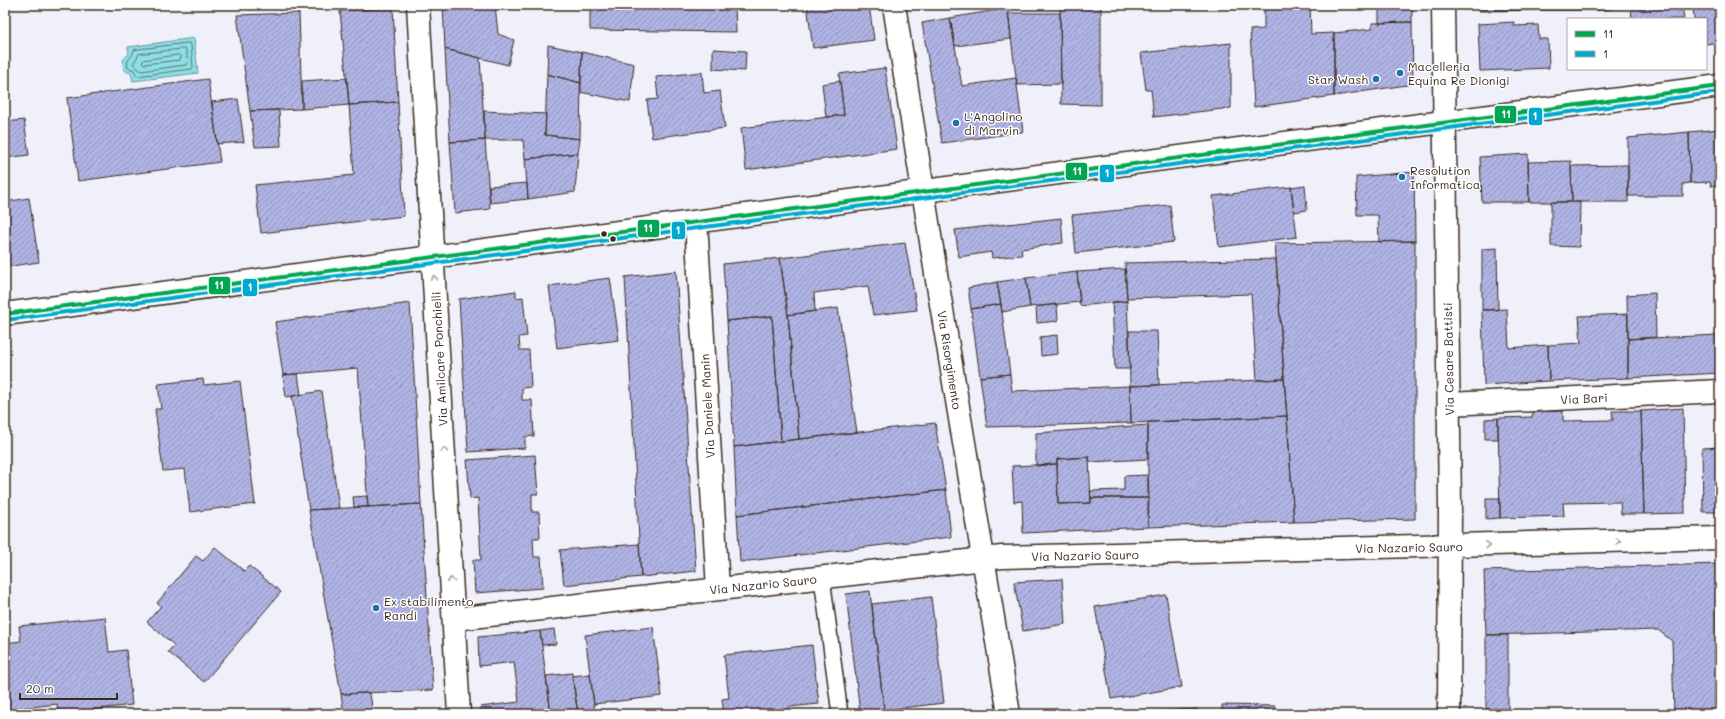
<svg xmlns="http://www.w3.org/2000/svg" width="1725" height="719" font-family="Mali,sans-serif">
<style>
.water{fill:#8ddee6;stroke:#6c9696}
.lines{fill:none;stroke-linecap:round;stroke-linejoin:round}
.shore{stroke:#5c726e;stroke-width:1}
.building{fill:url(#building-hatch);stroke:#3b2a1e}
.lane-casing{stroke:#3b2a1e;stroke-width:18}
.street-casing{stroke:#3b2a1e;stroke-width:25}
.secondary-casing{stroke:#3b2a1e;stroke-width:25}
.lane{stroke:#fff;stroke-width:15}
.street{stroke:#fff;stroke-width:22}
.secondary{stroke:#fff;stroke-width:22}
.bus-1-casing{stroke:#fff;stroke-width:7}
.bus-2-casing{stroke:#fff;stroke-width:7}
.bus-1{stroke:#00a651;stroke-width:4}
.bus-2{stroke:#00a9ce;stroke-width:4}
.oneway{stroke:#a79f9a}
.poi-dot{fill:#1f6fb2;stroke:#fff;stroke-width:1.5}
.bus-dot{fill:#3b2a1e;stroke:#fff;stroke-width:1.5}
.labels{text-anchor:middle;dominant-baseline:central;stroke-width:3;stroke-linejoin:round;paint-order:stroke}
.poi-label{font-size:12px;fill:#3b2a1e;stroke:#fff;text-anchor:start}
.street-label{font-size:12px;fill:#3b2a1e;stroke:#fff}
.line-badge{stroke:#fff;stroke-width:1.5}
.badge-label{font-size:11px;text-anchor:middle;font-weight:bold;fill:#fff}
</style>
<defs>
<pattern id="building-hatch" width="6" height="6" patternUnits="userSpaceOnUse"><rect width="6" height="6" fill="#b0b4e5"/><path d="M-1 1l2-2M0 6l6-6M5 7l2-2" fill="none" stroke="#9093b9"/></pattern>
</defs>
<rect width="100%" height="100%" fill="#eff0fa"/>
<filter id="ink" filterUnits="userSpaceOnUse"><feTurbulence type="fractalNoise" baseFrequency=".025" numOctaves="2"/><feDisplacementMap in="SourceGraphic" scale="8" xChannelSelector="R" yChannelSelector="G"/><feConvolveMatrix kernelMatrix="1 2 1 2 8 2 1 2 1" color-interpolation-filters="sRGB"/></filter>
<g filter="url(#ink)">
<path class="water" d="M194,38L198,73L133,81L131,73C123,72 122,66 124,58L129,54L128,47Z"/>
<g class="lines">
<path class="shore" d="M189,43L191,45L193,67L192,69L137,76L134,70L127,67L128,60L132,56L134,50Z
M184,49L186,50L188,63L186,65L141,71L133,64L139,54Z
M179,55L181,57L180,60L144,64L142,62L144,60Z"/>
</g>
<path class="building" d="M40,5H117V8H40Z
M443,5H495L498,34L514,40L508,65L445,49Z
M590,5H735L736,32L590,30Z
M807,5H869L874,40L813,48Z
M1060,5H1101V105L1061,104Z
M1264,5H1310L1311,34L1334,33V96L1254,107L1250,30L1264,29Z
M1379,5H1412V22L1379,23Z
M1478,5H1538V10L1478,11Z
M1538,5H1599V10H1538Z
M1599,5H1651L1599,10Z
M1651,5H1682L1684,19H1632L1631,8Z
M1693,5H1720V42L1706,44V19H1694Z
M393,8L398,102L349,105L340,11Z
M1008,8L1011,39L955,46L950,18Z
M299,13L302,109L250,111L237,15Z
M1008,13H1060L1061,84L1017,85Z
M950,18L962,86L1016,78L1023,132L942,143L922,23Z
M1412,22L1413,84L1334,96V33L1372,29V23Z
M1514,22V26L1538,25L1539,39H1548L1549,68L1480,71L1478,24Z
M1231,43V108L1154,117L1151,90H1146L1141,53Z
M548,45L582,52L581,83L547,74Z
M445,49L480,58L485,140L450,142Z
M713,49L746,51L745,71L713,69Z
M582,52L634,64L630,102L580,92Z
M885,68L897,149L746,170L741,128L844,115L839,74Z
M702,72L704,93L720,91L725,128L652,138L647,100L658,99L656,77Z
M547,74L581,83L580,139L545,135Z
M347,78L349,105L302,109V81Z
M208,79L220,162L78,181L67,98Z
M840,81L844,115L826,117L822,84Z
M238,99L244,142L217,144L212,102Z
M398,102L404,216L261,233L255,185L354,175L349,105Z
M279,110L281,146L255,147L250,111Z
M484,111L546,114L545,135L580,139L578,153L525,159L523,140H485Z
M24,120L29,155L5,158V122Z
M1720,129V185L1711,186L1710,182L1690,183L1689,132Z
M1689,132L1690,183L1683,184V196H1628V138Z
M485,140L490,209L455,213L450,142Z
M578,153L575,192L528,199L525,159Z
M1528,154L1529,202H1482L1480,157Z
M1571,161L1572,202H1529L1528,162Z
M1628,165V202H1572L1571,166Z
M1414,172L1415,241L1379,242L1378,215H1357L1356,177Z
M527,183L528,199L490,203L489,186Z
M1305,185L1307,210L1294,212L1291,187Z
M1291,187L1297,237L1219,247L1213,196Z
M29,198L39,262L5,267V202Z
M1551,202H1580L1579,247L1551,246Z
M1170,205L1174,242L1076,253L1072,215Z
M1061,218L1063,243L1021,249L1022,255L992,258L991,252L959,257L955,230Z
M1415,241V519L1294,522L1275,243Z
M905,243L917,310L873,315L868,286L814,293L815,311L788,315L780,258Z
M1497,248L1498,310H1482V249Z
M780,258L788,315L799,439L781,441L772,316L727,321L723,264Z
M1276,259L1284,379L1257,380L1251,294L1127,298L1125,263Z
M1125,269L1127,301L1080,306L1077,272Z
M676,271L696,571L641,577L625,277Z
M1077,272L1080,302L1030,307L1026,278Z
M610,278L619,340L557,348L549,286Z
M1026,278L1030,307L1002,312L997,282Z
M997,282L1001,304L971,309L968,288Z
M516,291V298L523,297L527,336L519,337L520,350H529L531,387L522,388V400H532L534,436L525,437V448L468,452L459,299Z
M1655,293L1656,337L1628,339L1627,295Z
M1127,301L1130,369H1115L1112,302Z
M410,303L421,504L368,507L358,368L283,375L275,322Z
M1001,304L1010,374L980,377L971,309Z
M1057,304L1058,321L1037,323L1036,307Z
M838,308L857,432L799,439L788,315Z
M1507,309L1509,348L1548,345L1549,381L1484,385L1482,310Z
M1628,314V378L1549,381L1548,345L1581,343L1579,316Z
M772,316L781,441L734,447L727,321Z
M1129,331H1157L1159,385L1130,386Z
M1057,335L1058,354L1041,356L1040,337Z
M1720,335V373L1628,378V339Z
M298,374L301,395L286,397L283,375Z
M1010,374L1012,391L1130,386L1131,423L987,427L980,377Z
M203,379L204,385L240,381L255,504L190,512L185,469L163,471L155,409H161L158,384Z
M1284,379L1287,416L1131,423L1130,386Z
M322,391L339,508L309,510L292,396Z
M1683,408L1685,513L1644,514L1641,411Z
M1563,411V421L1613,420L1612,411H1641L1644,514H1621L1620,502L1563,503L1564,516L1500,518L1498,418L1532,417L1533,412Z
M1287,416L1294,522L1148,527V422Z
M1498,418V439H1485V419Z
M935,423L946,490L737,515L734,447Z
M1148,425V459L1090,462L1089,457L1057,459V464L1036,466V433Z
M1720,447V512H1703L1702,448Z
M535,455L538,494H532V512H539L540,538H533L534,557H541L543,588L475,593L473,560H481L478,498L470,499L467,460Z
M1089,457L1091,503L1058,504L1057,459Z
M1057,464L1058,504L1091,503V498H1149L1148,527L1023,533L1022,501L1014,502L1012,466Z
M1148,475L1149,498H1091L1090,491L1124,490V476Z
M946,490L951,537L740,562L737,515Z
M367,496L368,507H354L353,497Z
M1486,498H1500V518L1486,519Z
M421,504L433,690L341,694L309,510Z
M639,544L641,577L564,585L560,550Z
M215,547L244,571L249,566L281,592L204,682L168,652L174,645L147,622L161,606L157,603L196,556L203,561Z
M1720,564V714H1674L1672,641L1658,630L1486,635L1484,571Z
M1062,579L1065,624L1023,631L1014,582Z
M870,591L884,710L860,713L846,594Z
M1166,595L1182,687L1111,699L1095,607Z
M931,597L944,703L884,710L872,604Z
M105,617L109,652L126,650L132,705L58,714L57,704L5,710V643L21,641L19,626Z
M653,627L662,696L594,704L585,635Z
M554,629L556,644L542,645L540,631Z
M540,631L551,714H481L480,707L519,702L514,662L479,666L478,637Z
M1486,635H1508V709H1486Z
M812,645L819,704L789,707L790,714H724L722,699L729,698L724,655Z
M572,673L578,714H551L546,676Z
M590,674L595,714H578L572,676Z
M370,693L373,714H344L341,694Z
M1222,705L1275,706V714H1222Z
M1197,709V714H1179V710Z
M686,710L687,714L661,713Z
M1179,710V714H1137L1136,712Z"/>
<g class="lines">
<defs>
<path id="lane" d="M822,578L840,714"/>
<path id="street" d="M418,5L459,714
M894,5L937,280L1009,714
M1443,5L1450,504L1449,714
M696,222L718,589
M1449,404L1720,391
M454,619L1002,557L1720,538"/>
<path id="secondary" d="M5,314C577,239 1148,159 1720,86"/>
</defs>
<use href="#lane" class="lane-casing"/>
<use href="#street" class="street-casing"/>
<use href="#secondary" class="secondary-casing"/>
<use href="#lane" class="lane"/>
<use href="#street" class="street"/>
<use href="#secondary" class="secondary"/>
<defs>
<path id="bus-1" d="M5,314L1720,86"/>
<path id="bus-2" d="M6,320L1720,92"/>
</defs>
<use href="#bus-1" class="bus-1-casing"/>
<use href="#bus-2" class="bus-2-casing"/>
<use href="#bus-1" class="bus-1"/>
<use href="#bus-2" class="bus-2"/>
</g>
<defs><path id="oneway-chevron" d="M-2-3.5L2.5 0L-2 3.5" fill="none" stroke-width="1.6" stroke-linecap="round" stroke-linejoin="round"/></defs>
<g class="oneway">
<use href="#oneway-chevron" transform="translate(434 278) rotate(-94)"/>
<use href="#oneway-chevron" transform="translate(444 450) rotate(-93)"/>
<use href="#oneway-chevron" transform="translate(1618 541) rotate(-2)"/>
<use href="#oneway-chevron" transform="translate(1488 545) rotate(-2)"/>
<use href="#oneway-chevron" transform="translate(451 580) rotate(-93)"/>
</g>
</g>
<g class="poi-dot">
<circle cx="1400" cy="73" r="4"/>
<circle cx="1376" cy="79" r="4"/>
<circle cx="956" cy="123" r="4"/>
<circle cx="1402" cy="177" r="4"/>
<circle cx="376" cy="608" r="4"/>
</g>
<g class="bus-dot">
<circle cx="604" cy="234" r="3.5"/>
<circle cx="613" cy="239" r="3.5"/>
</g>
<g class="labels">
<g class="poi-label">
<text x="1408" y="66">Macelleria<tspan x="1408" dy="14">Equina Re Dionigi</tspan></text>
<text x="1368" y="79" text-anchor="end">Star Wash</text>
<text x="964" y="116">L'Angolino<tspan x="964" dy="14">di Marvin</tspan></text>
<text x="1410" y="170">Resolution<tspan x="1410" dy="14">Informatica</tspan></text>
<text x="384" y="601">Ex stabilimento<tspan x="384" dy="14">Randi</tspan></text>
</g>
<g class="street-label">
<text transform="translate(439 359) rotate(-93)">Via Amilcare Ponchielli</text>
<text transform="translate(1448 359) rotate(-91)">Via Cesare Battisti</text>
<text transform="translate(950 360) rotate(81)">Via Risorgimento</text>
<text transform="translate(1584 398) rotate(-3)">Via Bari</text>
<text transform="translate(707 406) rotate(-93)">Via Daniele Manin</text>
<text transform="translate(1409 547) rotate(-1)">Via Nazario Sauro</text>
<text transform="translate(1085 555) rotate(-1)">Via Nazario Sauro</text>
<text transform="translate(763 584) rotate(-6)">Via Nazario Sauro</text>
</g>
</g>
<g class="line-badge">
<rect x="1494" y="105" width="23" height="19" rx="4" fill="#00a651"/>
<rect x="1528" y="107" width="15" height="19" rx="4" fill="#00a9ce"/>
<rect x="1065" y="162" width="23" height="19" rx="4" fill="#00a651"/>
<rect x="1099" y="164" width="16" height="19" rx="4" fill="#00a9ce"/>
<rect x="637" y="219" width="23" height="19" rx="4" fill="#00a651"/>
<rect x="671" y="221" width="15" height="19" rx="4" fill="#00a9ce"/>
<rect x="208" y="276" width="23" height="19" rx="4" fill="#00a651"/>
<rect x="242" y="278" width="16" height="19" rx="4" fill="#00a9ce"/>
</g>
<g class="badge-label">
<text x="1506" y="118">11</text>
<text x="1535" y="120">1</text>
<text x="1077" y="175">11</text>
<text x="1107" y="177">1</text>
<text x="648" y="232">11</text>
<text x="678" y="234">1</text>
<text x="219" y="289">11</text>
<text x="250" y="291">1</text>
</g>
<rect width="1725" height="719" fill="none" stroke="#fff" stroke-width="20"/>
<rect x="10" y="10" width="1705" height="699" fill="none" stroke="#3b2a1e" stroke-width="1.5" filter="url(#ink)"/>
<rect x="1567" y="18" width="140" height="52" fill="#ffffff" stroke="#b1aaa5"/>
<rect x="1575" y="31" width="20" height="6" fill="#00a651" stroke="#b1aaa5"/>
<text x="1603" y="38" font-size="12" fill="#3b2a1e">11</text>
<rect x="1575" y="51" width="20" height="6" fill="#00a9ce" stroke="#b1aaa5"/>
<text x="1603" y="58" font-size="12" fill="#3b2a1e">1</text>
<path d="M20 693v6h97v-6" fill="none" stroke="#3b2a1e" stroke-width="2"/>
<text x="26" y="693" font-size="12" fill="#3b2a1e" stroke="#ffffff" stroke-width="3" paint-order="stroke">20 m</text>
</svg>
